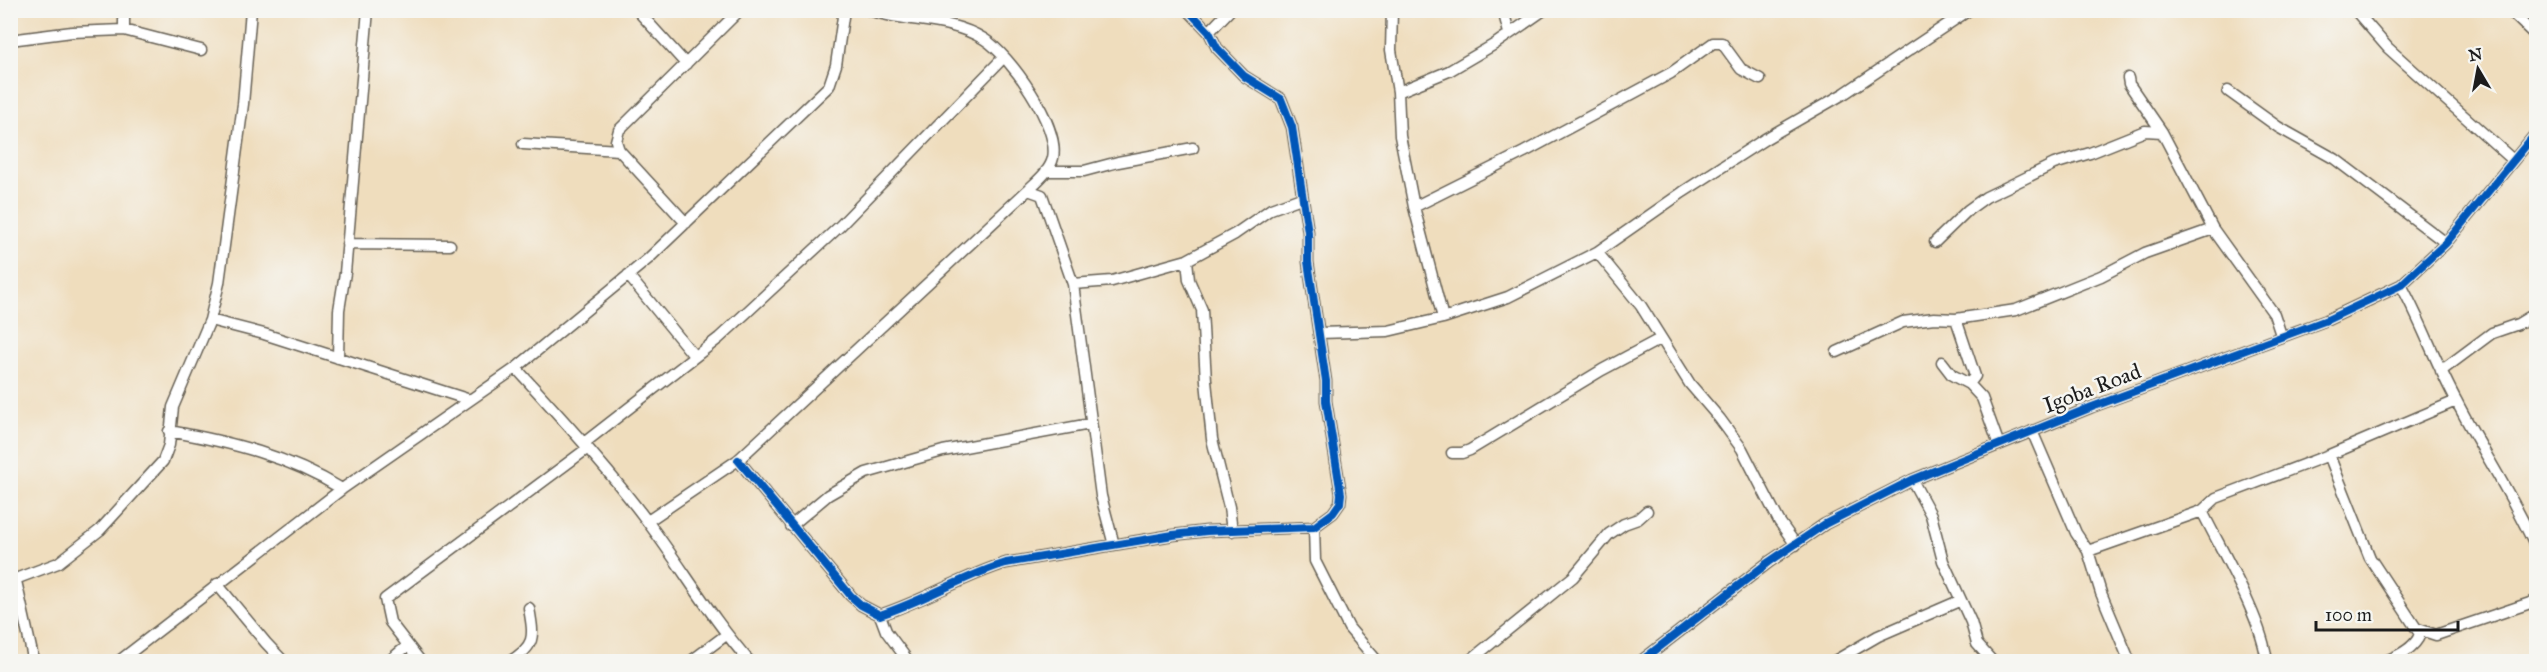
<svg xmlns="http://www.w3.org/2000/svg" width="2547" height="672" font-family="'IM FELL Great Primer',serif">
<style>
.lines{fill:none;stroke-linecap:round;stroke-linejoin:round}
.minor-casing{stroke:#666054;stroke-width:13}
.minor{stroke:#fff;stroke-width:10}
.cycleway-casing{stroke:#f6f6f2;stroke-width:11}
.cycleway{stroke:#0057b8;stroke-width:8}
.labels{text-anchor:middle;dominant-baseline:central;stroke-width:5;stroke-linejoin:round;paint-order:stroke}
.street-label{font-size:22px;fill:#1c1c1c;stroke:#f6f6f2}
</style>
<rect width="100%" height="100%" fill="#f6f6f2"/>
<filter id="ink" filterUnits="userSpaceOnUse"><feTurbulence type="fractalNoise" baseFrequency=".0167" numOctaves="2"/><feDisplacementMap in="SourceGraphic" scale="12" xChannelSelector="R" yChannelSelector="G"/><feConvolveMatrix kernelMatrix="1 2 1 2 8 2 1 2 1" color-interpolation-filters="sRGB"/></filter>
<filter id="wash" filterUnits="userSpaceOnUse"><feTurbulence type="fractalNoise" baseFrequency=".008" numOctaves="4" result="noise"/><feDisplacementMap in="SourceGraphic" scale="24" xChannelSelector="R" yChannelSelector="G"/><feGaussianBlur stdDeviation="1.35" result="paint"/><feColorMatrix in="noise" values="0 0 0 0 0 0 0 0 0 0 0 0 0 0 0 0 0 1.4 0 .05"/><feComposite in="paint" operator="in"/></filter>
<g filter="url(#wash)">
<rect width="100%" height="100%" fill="#efddbd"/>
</g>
<g filter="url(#ink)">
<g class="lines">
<defs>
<path id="minor" d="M637,10L686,64
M1392,10L1391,50L1398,92L1400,136L1414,207L1443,318
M1503,10L1509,33
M2355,10L2388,48L2513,160
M2509,10L2536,36
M124,30L201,50
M1209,32L1230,10
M10,40L72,32L124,30V10
M2128,78L2129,84L2162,132L2213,229L2274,314L2281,335
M2228,91L2278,127L2335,159L2446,243
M1398,92L1449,71L1495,44L1544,10
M523,144L619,150
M1046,171H1084L1118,162L1193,148
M1028,190L1042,195L1073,284L1101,496L1114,545
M1414,207L1524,152L1671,73L1713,43H1722L1741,69L1760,79
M686,223L619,150L616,141L619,130L740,10
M1935,242L1968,210L1986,197L2007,187L2054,164L2090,153L2145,131L2162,132
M347,244L450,245
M1597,252L1641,306L1690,384L1720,419L1742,449L1779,521L1796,545
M1187,260L1189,280L1202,310L1206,381L1212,439L1229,507L1232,531
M628,275L695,357
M1073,284L1112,281L1187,260L1235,234L1271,209L1301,198
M2401,285C2422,323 2436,364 2457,402C2482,451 2514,498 2536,548
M1956,319L1975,376L1969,384
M210,320L264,334L470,400
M1319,333L1388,331L1443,318L1508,297L1597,252L1683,192L1765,139L1845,93L1969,10
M1837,352L1903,322L1934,318L1956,319L2016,310L2101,276L2145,253L2213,229
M338,358L339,310L345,273L368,10
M1942,362L1952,375L1969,384L1982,398L1999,445
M516,368C561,418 607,467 647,521C682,567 711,618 750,662
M2441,371L2492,333L2518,324L2536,313
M169,431C231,442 288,456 342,489
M2032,431L2076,533L2088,551L2101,593L2130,662
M584,443L719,338L840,226L1004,57
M1452,453H1462L1470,450L1602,370L1660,339
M2329,455L2370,558L2420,634C2415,649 2396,657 2383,662
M738,460L851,596L861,605L880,615C924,601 963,576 1006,563L1173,535L1207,531L1314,527L1333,513L1340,503L1341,494L1326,401V381L1308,262V232L1292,127L1281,99L1244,76L1217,48L1209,32L1188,10
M1912,480L1931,515L1943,561L1971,622L1977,644L1993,662
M2202,511C2222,552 2262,618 2267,662
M648,521L738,460L1028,190C1037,181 1050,171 1053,158C1060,126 1010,55 984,39C949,17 906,23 869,10
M791,526L828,495L866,473L943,451L1090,424
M1314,527L1315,561L1349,628L1378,662
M2088,551L2202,511L2216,498L2329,455L2456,401
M10,581L58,563L100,530L163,461L169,445L173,407L210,320L219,283L243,104L251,10
M16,581L32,653V662
M217,584L266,643L284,662
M880,615L886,631L909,662
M2418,629L2436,635L2536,601
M118,662L342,489L516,368L648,259L829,86L836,65L844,10
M388,662L407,646
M421,662L390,622L385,599L588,448
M509,662C536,646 534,637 529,608
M690,662L726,635
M1468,662L1573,577L1609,534L1624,524L1638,519L1647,511
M1640,662L1769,562L1825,524L1912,480L2092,407L2327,320L2401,285L2446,243L2536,133
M1833,662L1878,636L1959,601"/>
</defs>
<use href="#minor" class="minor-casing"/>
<use href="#minor" class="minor"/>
<defs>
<path id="cycleway" d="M738,460L851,596L861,605L880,615C924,601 963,576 1006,563L1173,535L1207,531L1314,527L1333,513L1340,503L1341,494L1326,401V381L1308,262V232L1292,127L1281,99L1244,76L1217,48L1209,32L1188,10
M1640,662L1769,562L1825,524L1912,480L2092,407L2327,320L2401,285L2446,243L2536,133"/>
</defs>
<use href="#cycleway" class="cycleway-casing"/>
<use href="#cycleway" class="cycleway"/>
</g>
</g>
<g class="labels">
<g class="street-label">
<text transform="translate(2092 388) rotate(-21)">Igoba Road</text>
</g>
</g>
<rect width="2547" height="672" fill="none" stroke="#f6f6f2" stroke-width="36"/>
<g transform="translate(2478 69) rotate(350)" stroke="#f6f6f2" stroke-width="4.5" paint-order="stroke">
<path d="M0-4.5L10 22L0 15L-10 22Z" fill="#1c1c1c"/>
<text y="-9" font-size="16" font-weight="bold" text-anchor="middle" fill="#1c1c1c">N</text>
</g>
<path d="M2316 621v9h142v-9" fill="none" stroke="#1c1c1c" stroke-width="3"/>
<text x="2325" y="621" font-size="18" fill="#1c1c1c" stroke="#f6f6f2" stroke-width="4.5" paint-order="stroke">100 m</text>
</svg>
